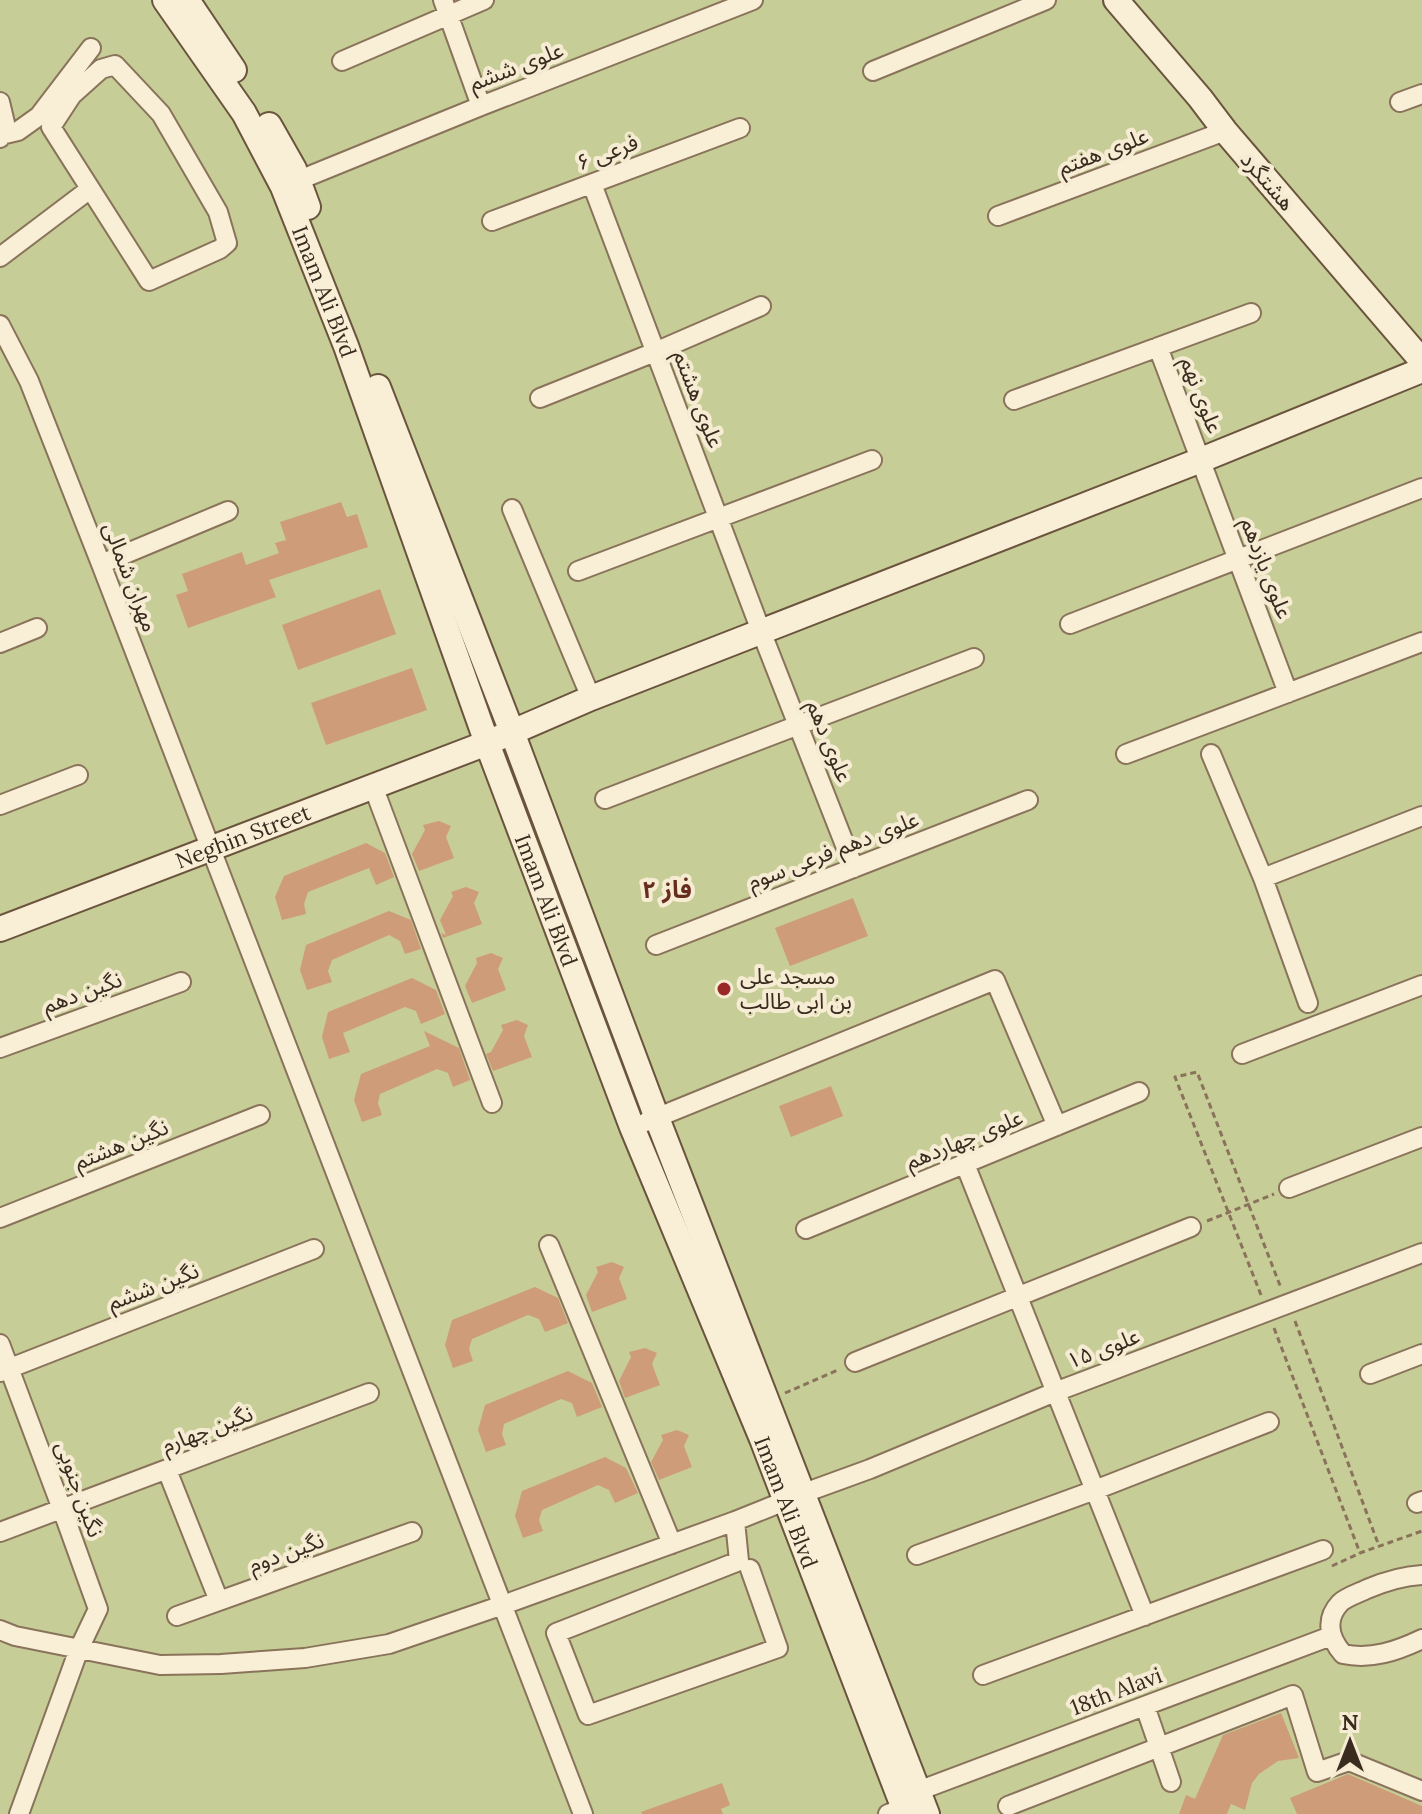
<svg xmlns="http://www.w3.org/2000/svg" width="1422" height="1814" font-family="Lora,'Noto Sans Arabic',serif">
<style>
.green{fill:#c7cd97}
.building{fill:#ce9c79}
.lines{fill:none;stroke-linecap:round;stroke-linejoin:round}
.street-casing{stroke:#89735a;stroke-width:22}
.secondary-casing{stroke:#6b543d;stroke-width:28}
.path{stroke:#89735a;stroke-width:3;stroke-dasharray:6 4;stroke-linecap:butt}
.street{stroke:#f9efd7;stroke-width:18}
.secondary{stroke:#f9efd7;stroke-width:24}
.poi-dot{fill:#992929;stroke:#f6ecd3;stroke-width:3}
.labels{text-anchor:middle;dominant-baseline:central;stroke-width:8;stroke-linejoin:round;paint-order:stroke}
.street-label{font-size:22px;fill:#392b1e;stroke:#f6ecd3}
.poi-label{font-size:22px;fill:#392b1e;stroke:#f6ecd3;text-anchor:start}
.neighbourhood-label{font-size:24px;font-weight:bold;fill:#662c1d;stroke:#f6ecd3}
</style>
<rect width="100%" height="100%" fill="#efe2c3"/>
<path class="green" d="M0,0H1422V1814H0Z"/>
<path class="building" d="M341,502L347,517L357,514L368,547L269,580L276,597L188,628L176,595L188,591L182,574L242,552L246,565L279,553L275,543L286,540L280,522Z
M380,589L396,634L298,670L282,625Z
M412,668L427,710L326,745L311,703Z
M439,821L451,826L446,837L454,858L419,871L412,854L425,830L423,825Z
M366,843L385,853L394,877L376,885L369,868L308,892L304,904L306,914L282,920L275,897L284,876Z
M466,887L479,892L474,903L482,924L443,938L441,933L446,935L440,920L453,896L451,892Z
M853,898L868,936L790,966L775,928Z
M389,911L411,920L421,949L405,954L400,941L389,935L332,960L328,971L332,982L307,990L300,970L306,945Z
M491,953L503,958L498,969L506,990L472,1003L465,986L477,963L476,958Z
M412,978L436,990L445,1014L421,1024L416,1011L405,1007L343,1033L350,1052L329,1059L322,1037L328,1012Z
M517,1020L528,1025L524,1036L532,1057L493,1071L486,1054L491,1052L503,1030L501,1025Z
M424,1031L459,1048L470,1080L453,1087L448,1073L437,1069L380,1094L378,1103L382,1115L362,1122L354,1100L361,1074L430,1046Z
M831,1086L843,1116L791,1137L779,1106Z
M612,1262L624,1267L619,1278L627,1299L592,1312L586,1295L598,1272L596,1267Z
M535,1287L558,1298L568,1323L545,1332L539,1319L528,1315L472,1339L469,1349L473,1361L453,1368L445,1345L452,1320Z
M645,1348L657,1353L652,1364L660,1385L625,1398L619,1381L631,1357L629,1352Z
M568,1371L592,1383L602,1407L577,1417L572,1403L561,1399L504,1424L502,1434L506,1445L486,1452L478,1430L485,1405Z
M677,1430L689,1435L684,1446L692,1467L659,1480L651,1462L663,1440L661,1435Z
M605,1457L626,1468L638,1493L615,1503L609,1490L598,1485L542,1510L539,1520L543,1531L523,1538L515,1516L522,1491Z
M1281,1713L1299,1758L1278,1761L1259,1774L1252,1783L1245,1810L1231,1804L1227,1814H1179L1186,1795L1195,1799L1223,1735Z
M1348,1774L1422,1806V1814H1297L1290,1798Z
M722,1783L730,1805L721,1809L723,1814H642L641,1812Z"/>
<g class="lines">
<defs>
<path id="street" d="M443,0L481,106
M342,61L484,0
M115,65L161,114L218,212L227,243L220,249L149,281L51,127L72,95L101,69Z
M873,71L1046,0
M0,102L5,123L0,138
M1400,102L1422,94
M1,135L18,131L39,116L91,48
M592,184L761,631L854,868
M287,185L481,106L753,0
M998,216L1225,131
M492,221L740,128
M0,257L90,189
M0,325L29,381L101,564L583,1814
M1158,347L1288,693
M540,398L655,352L761,306
M1014,400L1251,313
M512,509L591,698
M101,564L228,511
M578,571L872,460
M1070,624L1422,488
M0,643L37,628
M1126,754L1422,642
M1211,754L1263,878L1308,1003
M373,786L492,1103
M605,799L974,658
M0,805L78,775
M1263,878L1422,816
M656,945L1028,800
M0,1048L181,982
M1242,1054L1422,985
M646,1122L995,980L1057,1126
M965,1164L1145,1616
M1289,1188L1422,1137
M0,1218L260,1115
M806,1229L1139,1092
M549,1245L672,1544
M0,1344L62,1509L98,1609L79,1649L19,1814
M855,1362L1191,1227
M0,1372L314,1249
M1370,1374L1422,1354
M167,1470L219,1601
M804,1493L870,1469L1055,1392L1422,1253
M1417,1503L1422,1501
M735,1521L739,1561L556,1633L588,1715L778,1648L750,1569
M0,1532L369,1393
M917,1555L1095,1490L1269,1422
M1422,1575C1402,1576 1386,1581 1367,1589C1359,1593 1346,1597 1340,1603C1324,1620 1330,1639 1343,1654C1371,1660 1397,1651 1422,1639
M177,1616L412,1532
M0,1630L15,1636L160,1665L221,1664L305,1658L389,1644L503,1605L735,1521L785,1501
M983,1675L1323,1550
M1145,1706L1171,1782
M918,1791L1331,1636
M1008,1806L1293,1695L1317,1772L1349,1761L1422,1791
M888,1814L904,1808"/>
<g id="secondary">
<path id="s1" d="M165,0L244,113L283,187L346,346L487,743L632,1127L762,1439L906,1814"/>
<path d="M187,0L234,70"/>
<path d="M1116,0L1200,98L1225,131L1422,361"/>
<path d="M269,125L294,169L308,207"/>
<path d="M378,387L512,732L657,1118L927,1814"/>
<path id="s2" d="M0,929L487,743L591,698L1201,460L1422,370"/>
</g>
</defs>
<use href="#street" class="street-casing"/>
<use href="#secondary" class="secondary-casing"/>
<path class="path" d="M1207,1221L1274,1194
M1261,1295L1175,1077L1197,1072L1281,1288
M1295,1321L1379,1546
M1274,1328L1360,1553
M785,1393L840,1369
M1332,1566L1360,1553L1422,1531"/>
<use href="#street" class="street"/>
<use href="#secondary" class="secondary"/>
</g>
<circle class="poi-dot" cx="724" cy="989" r="8"/>
<g class="labels">
<g class="street-label">
<text transform="translate(516 66) rotate(-21)">علوی ششم</text>
<text transform="translate(1103 151) rotate(-21)">علوی هفتم</text>
<text transform="translate(607 152) rotate(-21)">فرعی ۶</text>
<text transform="translate(1268 181) rotate(49)">هشتگرد</text>
<text stroke="none"><textPath href="#s1" startOffset="334">Imam Ali Blvd</textPath></text>
<text transform="translate(1202 395) rotate(69)">علوی نهم</text>
<text transform="translate(699 399) rotate(69)">علوی هشتم</text>
<text transform="translate(1267 568) rotate(69)">علوی یازدهم</text>
<text transform="translate(131 577) rotate(69)">مهران شمالی</text>
<text transform="translate(830 741) rotate(68)">علوی دهم</text>
<text stroke="none"><textPath href="#s2" startOffset="260">Neghin Street</textPath></text>
<text transform="translate(833 850) rotate(-21)">علوی دهم فرعی سوم</text>
<text stroke="none"><textPath href="#s1" startOffset="982">Imam Ali Blvd</textPath></text>
<text transform="translate(82 992) rotate(-20)">نگین دهم</text>
<text transform="translate(964 1139) rotate(-22)">علوی چهاردهم</text>
<text transform="translate(121 1144) rotate(-22)">نگین هشتم</text>
<text transform="translate(153 1286) rotate(-21)">نگین ششم</text>
<text transform="translate(1103 1348) rotate(-21)">علوی ۱۵</text>
<text transform="translate(207 1429) rotate(-21)">نگین چهارم</text>
<text transform="translate(80 1489) rotate(70)">نگین جنوبی</text>
<text stroke="none"><textPath href="#s1" startOffset="1630">Imam Ali Blvd</textPath></text>
<text transform="translate(286 1552) rotate(-20)">نگین دوم</text>
<text transform="translate(1116 1691) rotate(-21)">18th Alavi</text>
</g>
<g class="poi-label">
<text x="740" y="976">مسجد علی<tspan x="740" dy="25">بن ابی طالب</tspan></text>
</g>
<g class="neighbourhood-label">
<text x="667" y="889">فاز ۲</text>
</g>
</g>
<g transform="translate(1350 1742)" stroke="#f6ecd3" stroke-width="6" paint-order="stroke">
<path d="M0-6L14 30L0 20L-14 30Z" fill="#392b1e"/>
<text y="-12" font-size="22" font-weight="bold" text-anchor="middle" fill="#392b1e">N</text>
</g>
</svg>
